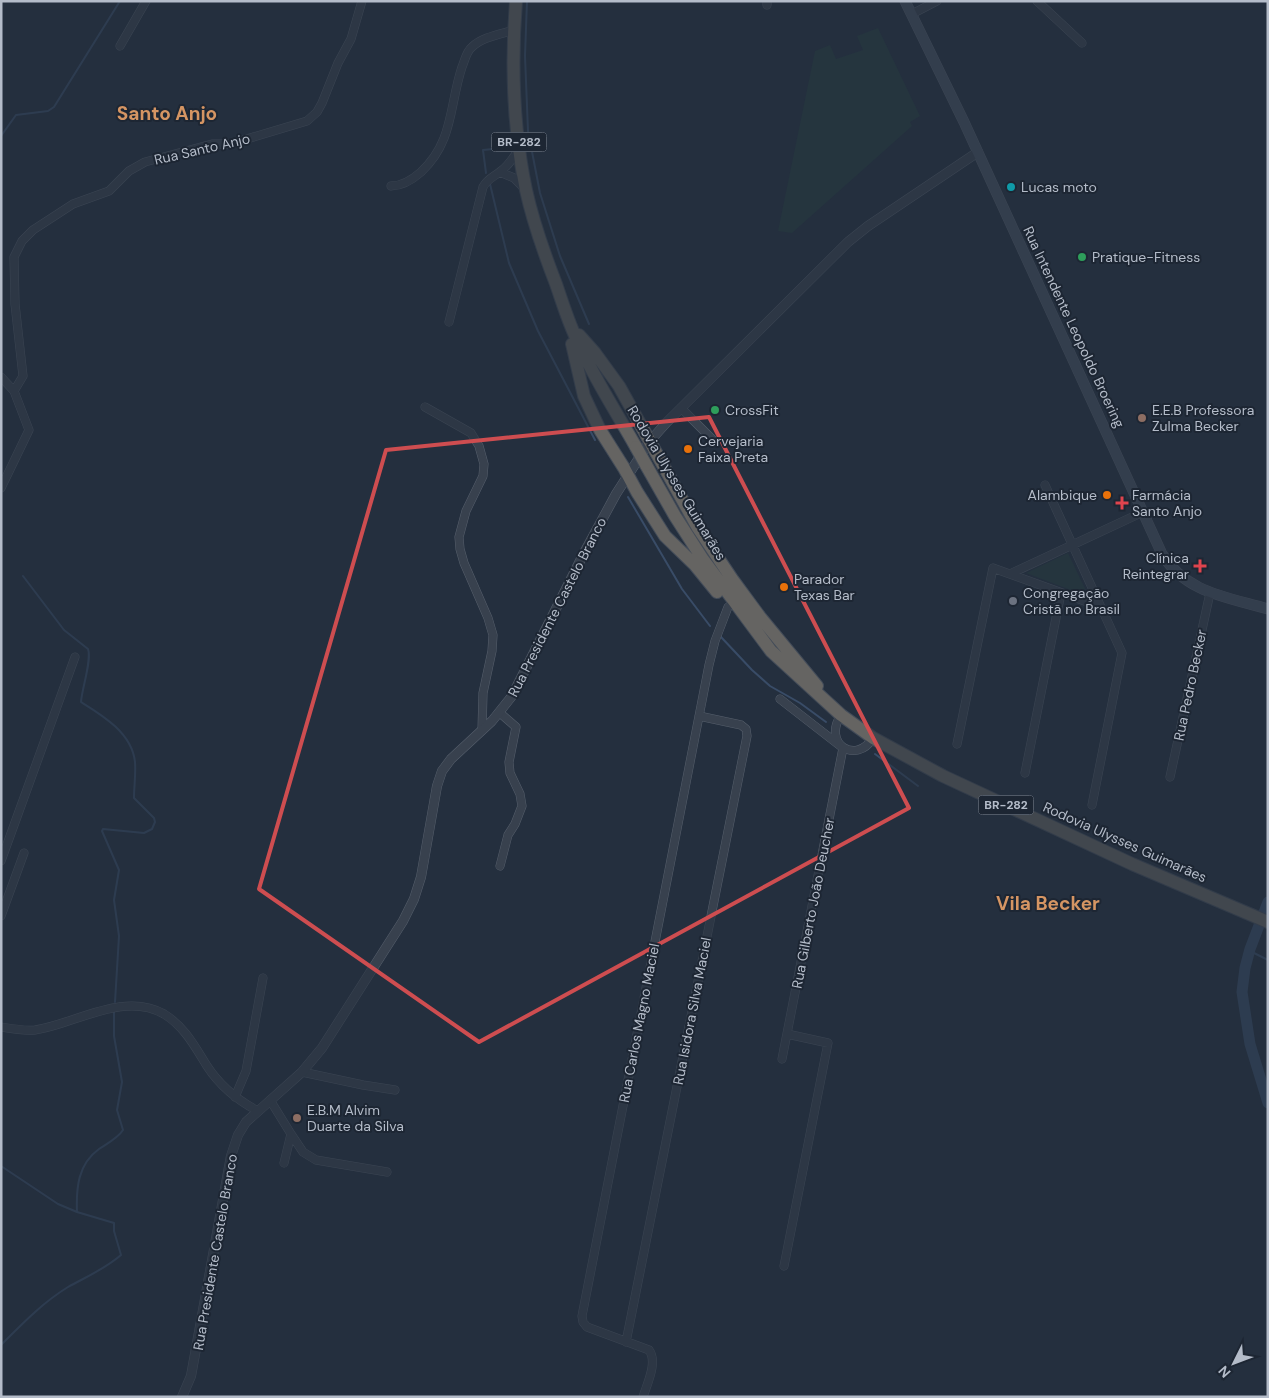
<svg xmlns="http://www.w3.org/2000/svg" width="1269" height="1398" font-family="'DM Sans',sans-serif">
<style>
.green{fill:#263c3f}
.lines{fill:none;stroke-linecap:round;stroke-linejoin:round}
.stream{stroke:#394c67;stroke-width:2}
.river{stroke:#394c67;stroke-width:11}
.minor-casing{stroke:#565f6c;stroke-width:9}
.tertiary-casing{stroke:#565f6c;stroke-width:10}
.secondary-casing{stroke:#565f6c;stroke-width:11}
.trunk-casing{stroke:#434c59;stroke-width:14}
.minor{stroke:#38414e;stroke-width:8}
.tertiary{stroke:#38414e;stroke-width:9}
.secondary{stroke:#465061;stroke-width:10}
.trunk{stroke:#656462;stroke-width:12}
.trunk-bridge-casing{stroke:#434c59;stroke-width:14;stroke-linecap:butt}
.trunk-bridge{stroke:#656462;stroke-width:12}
.marked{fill:none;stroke:#ce4d50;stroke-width:4;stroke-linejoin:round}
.culture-dot{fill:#0f9aa8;stroke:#1d2633;stroke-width:2}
.leisure-dot{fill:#2e9e5b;stroke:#1d2633;stroke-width:2}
.education-dot{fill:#8d6e63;stroke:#1d2633;stroke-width:2}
.food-dot{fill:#e8710a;stroke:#1d2633;stroke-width:2}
.health-dot{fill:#e0444e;stroke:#1d2633;stroke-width:2}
.worship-dot{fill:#6b7280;stroke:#1d2633;stroke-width:2}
.labels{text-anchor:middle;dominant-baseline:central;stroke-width:4;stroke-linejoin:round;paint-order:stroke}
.shield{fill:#1d2633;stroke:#878f9c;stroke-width:1}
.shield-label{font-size:12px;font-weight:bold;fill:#b4bcc9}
.street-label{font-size:14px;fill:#b4bcc9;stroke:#1d2633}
.poi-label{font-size:14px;fill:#b4bcc9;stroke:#1d2633;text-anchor:start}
.district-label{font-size:19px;font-weight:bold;fill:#d59563;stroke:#1d2633}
</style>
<rect width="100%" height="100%" fill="#242f3e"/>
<path class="green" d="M878,28L920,116L910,122L912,126L792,233L778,231L815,51L830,45L836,59L863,50L857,36Z
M1068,553L1089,597L1026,573Z"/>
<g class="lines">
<path class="stream" d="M527,1L525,56L528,131L540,193L560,256L589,324
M1,136L16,115L48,111L54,107L120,1
M486,173L483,150L503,148
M490,184L509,263L538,331L595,440
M628,497L682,589L710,626
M23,576L64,630L88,649C92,660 82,688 81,702C102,715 132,733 135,762C136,774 134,786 134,798L154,818L155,822L152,829L144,833L103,829L102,831L119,870L114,900L119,936L115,1002
M721,637L752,670L770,686L800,703L826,722
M875,754L918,786
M1250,949L1254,953L1268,960
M1,1166L58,1204L77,1212L114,1223V1231L121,1255C105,1269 86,1277 68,1287C42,1303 22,1324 1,1345
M77,1212C76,1188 78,1164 99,1149C108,1143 118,1138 123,1130L117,1110L122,1082L114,1036V1012"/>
<path class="river" d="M1268,902L1250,949L1245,968L1242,992L1250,1044L1268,1103"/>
<defs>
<path id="minor" d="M1037,1L1082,43
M767,5V1
M912,14L937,1
M120,46L146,1
M500,172L514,178L525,189
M391,186C403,186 412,180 421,172C454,141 449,106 462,67C465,60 466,52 472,47C482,37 501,34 514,30
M449,322L483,187C488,178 494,177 501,171C508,166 514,157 519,149
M1,377L14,391L29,430L1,488
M14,391L23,376L15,304L14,257L22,241L33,230L73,204L109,191L129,171L145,162L212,144H230L307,121L317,112L322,103L338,63L351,39L362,1
M425,407L471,433L479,446L484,464L483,476L466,511L459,537L460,549L464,563L488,618L493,635L492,651L483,693L482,730
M681,408L715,442
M1045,485L1122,653L1092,805
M1010,574L1143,512
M780,699L843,748L782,1059
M500,713L516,727L509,762L510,773L520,794L522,806L515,824L508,835L500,866
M841,715C822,744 856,765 873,738
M957,744L993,568L1101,607
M1025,773L1061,593
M1170,777L1210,593
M1,861L75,657
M1,916L24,853
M1,1027C13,1029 24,1031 35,1030C75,1024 124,991 164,1014C185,1027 195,1047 207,1066C220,1086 237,1100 258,1111
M302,1072L363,1085L395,1090
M235,1097L246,1071L263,978
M270,1100L291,1134L284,1163
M291,1134L303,1152L316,1160L387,1172
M784,1266L828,1043L787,1034
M626,1342L747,736L746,729L741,725L699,716
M643,1397C647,1384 658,1362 649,1350L587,1327L583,1322L582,1316L709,665L715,641L728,607"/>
<path id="tertiary" d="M182,1397L191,1376L231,1156L238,1135L246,1122L302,1072L322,1048L403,921L414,899L421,877L437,786L442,771L451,759L492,721L512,696L584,553L616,494L650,441L667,422L848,242L868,226L978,152"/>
<path id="secondary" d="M905,1L964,122L1162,554C1186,593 1227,597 1268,609"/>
<path id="trunk" d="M516,1C511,64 513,128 526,190C533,222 544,253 556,284C563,304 569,325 579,344C595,380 617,413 636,447
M579,335L595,353L619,386L698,528L732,579L760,617L817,686
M572,344L584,396L600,430L624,468L637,492L665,536L695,565L717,592
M646,465L675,516L702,558L771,651L841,715L873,738L943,776L1132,864L1268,922"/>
</defs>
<use href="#minor" class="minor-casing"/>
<use href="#tertiary" class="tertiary-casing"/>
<use href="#secondary" class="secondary-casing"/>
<use href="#trunk" class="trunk-casing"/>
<use href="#minor" class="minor"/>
<use href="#tertiary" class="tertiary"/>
<use href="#secondary" class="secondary"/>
<use href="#trunk" class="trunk"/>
<defs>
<path id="trunk-bridge" d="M636,447L646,465"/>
</defs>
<use href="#trunk-bridge" class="trunk-bridge-casing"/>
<use href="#trunk-bridge" class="trunk-bridge"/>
</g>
<path d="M0 0H1269V1398H0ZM709,417L909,808L479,1042L259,889L386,450Z" fill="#242f3e" fill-opacity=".55" fill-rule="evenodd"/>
<path class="marked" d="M709,417L909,808L479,1042L259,889L386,450Z"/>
<circle class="culture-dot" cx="1011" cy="187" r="5"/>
<g class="leisure-dot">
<circle cx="1082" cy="257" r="5"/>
<circle cx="715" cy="410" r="5"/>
</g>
<g class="education-dot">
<circle cx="1142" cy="418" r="5"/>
<circle cx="297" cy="1118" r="5"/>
</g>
<g class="food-dot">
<circle cx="688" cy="449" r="5"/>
<circle cx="1107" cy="495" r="5"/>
<circle cx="784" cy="587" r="5"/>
</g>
<g class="health-dot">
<path d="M1119.5 495.5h5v5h5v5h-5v5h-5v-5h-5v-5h5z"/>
<path d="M1197.5 558.5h5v5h5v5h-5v5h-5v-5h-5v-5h5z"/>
</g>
<circle class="worship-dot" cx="1013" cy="601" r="5"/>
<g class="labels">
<g class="shield">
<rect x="491.5" y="132.5" width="55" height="19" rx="4"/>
<rect x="978.5" y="795.5" width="55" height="19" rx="4"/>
</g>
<g class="shield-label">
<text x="519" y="142">BR-282</text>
<text x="1006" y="805">BR-282</text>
</g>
<g class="street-label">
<text transform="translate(202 149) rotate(-13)">Rua Santo Anjo</text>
<text transform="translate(1074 327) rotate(65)">Rua Intendente Leopoldo Broering</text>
<text transform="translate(677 483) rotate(59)">Rodovia Ulysses Guimarães</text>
<text transform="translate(557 607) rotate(-63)">Rua Presidente Castelo Branco</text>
<text transform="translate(1190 685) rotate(-78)">Rua Pedro Becker</text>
<text transform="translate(1125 842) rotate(24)">Rodovia Ulysses Guimarães</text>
<text transform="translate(813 903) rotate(-79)">Rua Gilberto João Deucher</text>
<text transform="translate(692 1011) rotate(-79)">Rua Isidora Silva Maciel</text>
<text transform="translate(639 1023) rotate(-79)">Rua Carlos Magno Maciel</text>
<text transform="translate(215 1252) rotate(-80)">Rua Presidente Castelo Branco</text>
</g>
<g class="poi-label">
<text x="1021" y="187">Lucas moto</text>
<text x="1092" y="257">Pratique-Fitness</text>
<text x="725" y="410">CrossFit</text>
<text x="1152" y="410">E.E.B Professora<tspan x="1152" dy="16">Zulma Becker</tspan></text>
<text x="698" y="441">Cervejaria<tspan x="698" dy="16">Faixa Preta</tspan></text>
<text x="1097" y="495" text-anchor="end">Alambique</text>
<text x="1132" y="495">Farmácia<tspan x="1132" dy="16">Santo Anjo</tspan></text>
<text x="1189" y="558" text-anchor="end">Clínica<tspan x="1189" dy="16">Reintegrar</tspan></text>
<text x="794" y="579">Parador<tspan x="794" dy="16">Texas Bar</tspan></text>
<text x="1023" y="593">Congregação<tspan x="1023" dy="16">Cristã no Brasil</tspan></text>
<text x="307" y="1110">E.B.M Alvim<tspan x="307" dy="16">Duarte da Silva</tspan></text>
</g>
<g class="district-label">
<text x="167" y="113">Santo Anjo</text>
<text x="1048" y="903">Vila Becker</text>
</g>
</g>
<rect width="1269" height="1398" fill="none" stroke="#b4bcc9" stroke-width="5"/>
<g transform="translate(1234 1363) rotate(228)" stroke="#1d2633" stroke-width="4" paint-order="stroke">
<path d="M0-4L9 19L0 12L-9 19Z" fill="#b4bcc9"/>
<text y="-8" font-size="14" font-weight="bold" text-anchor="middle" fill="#b4bcc9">N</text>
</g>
</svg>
